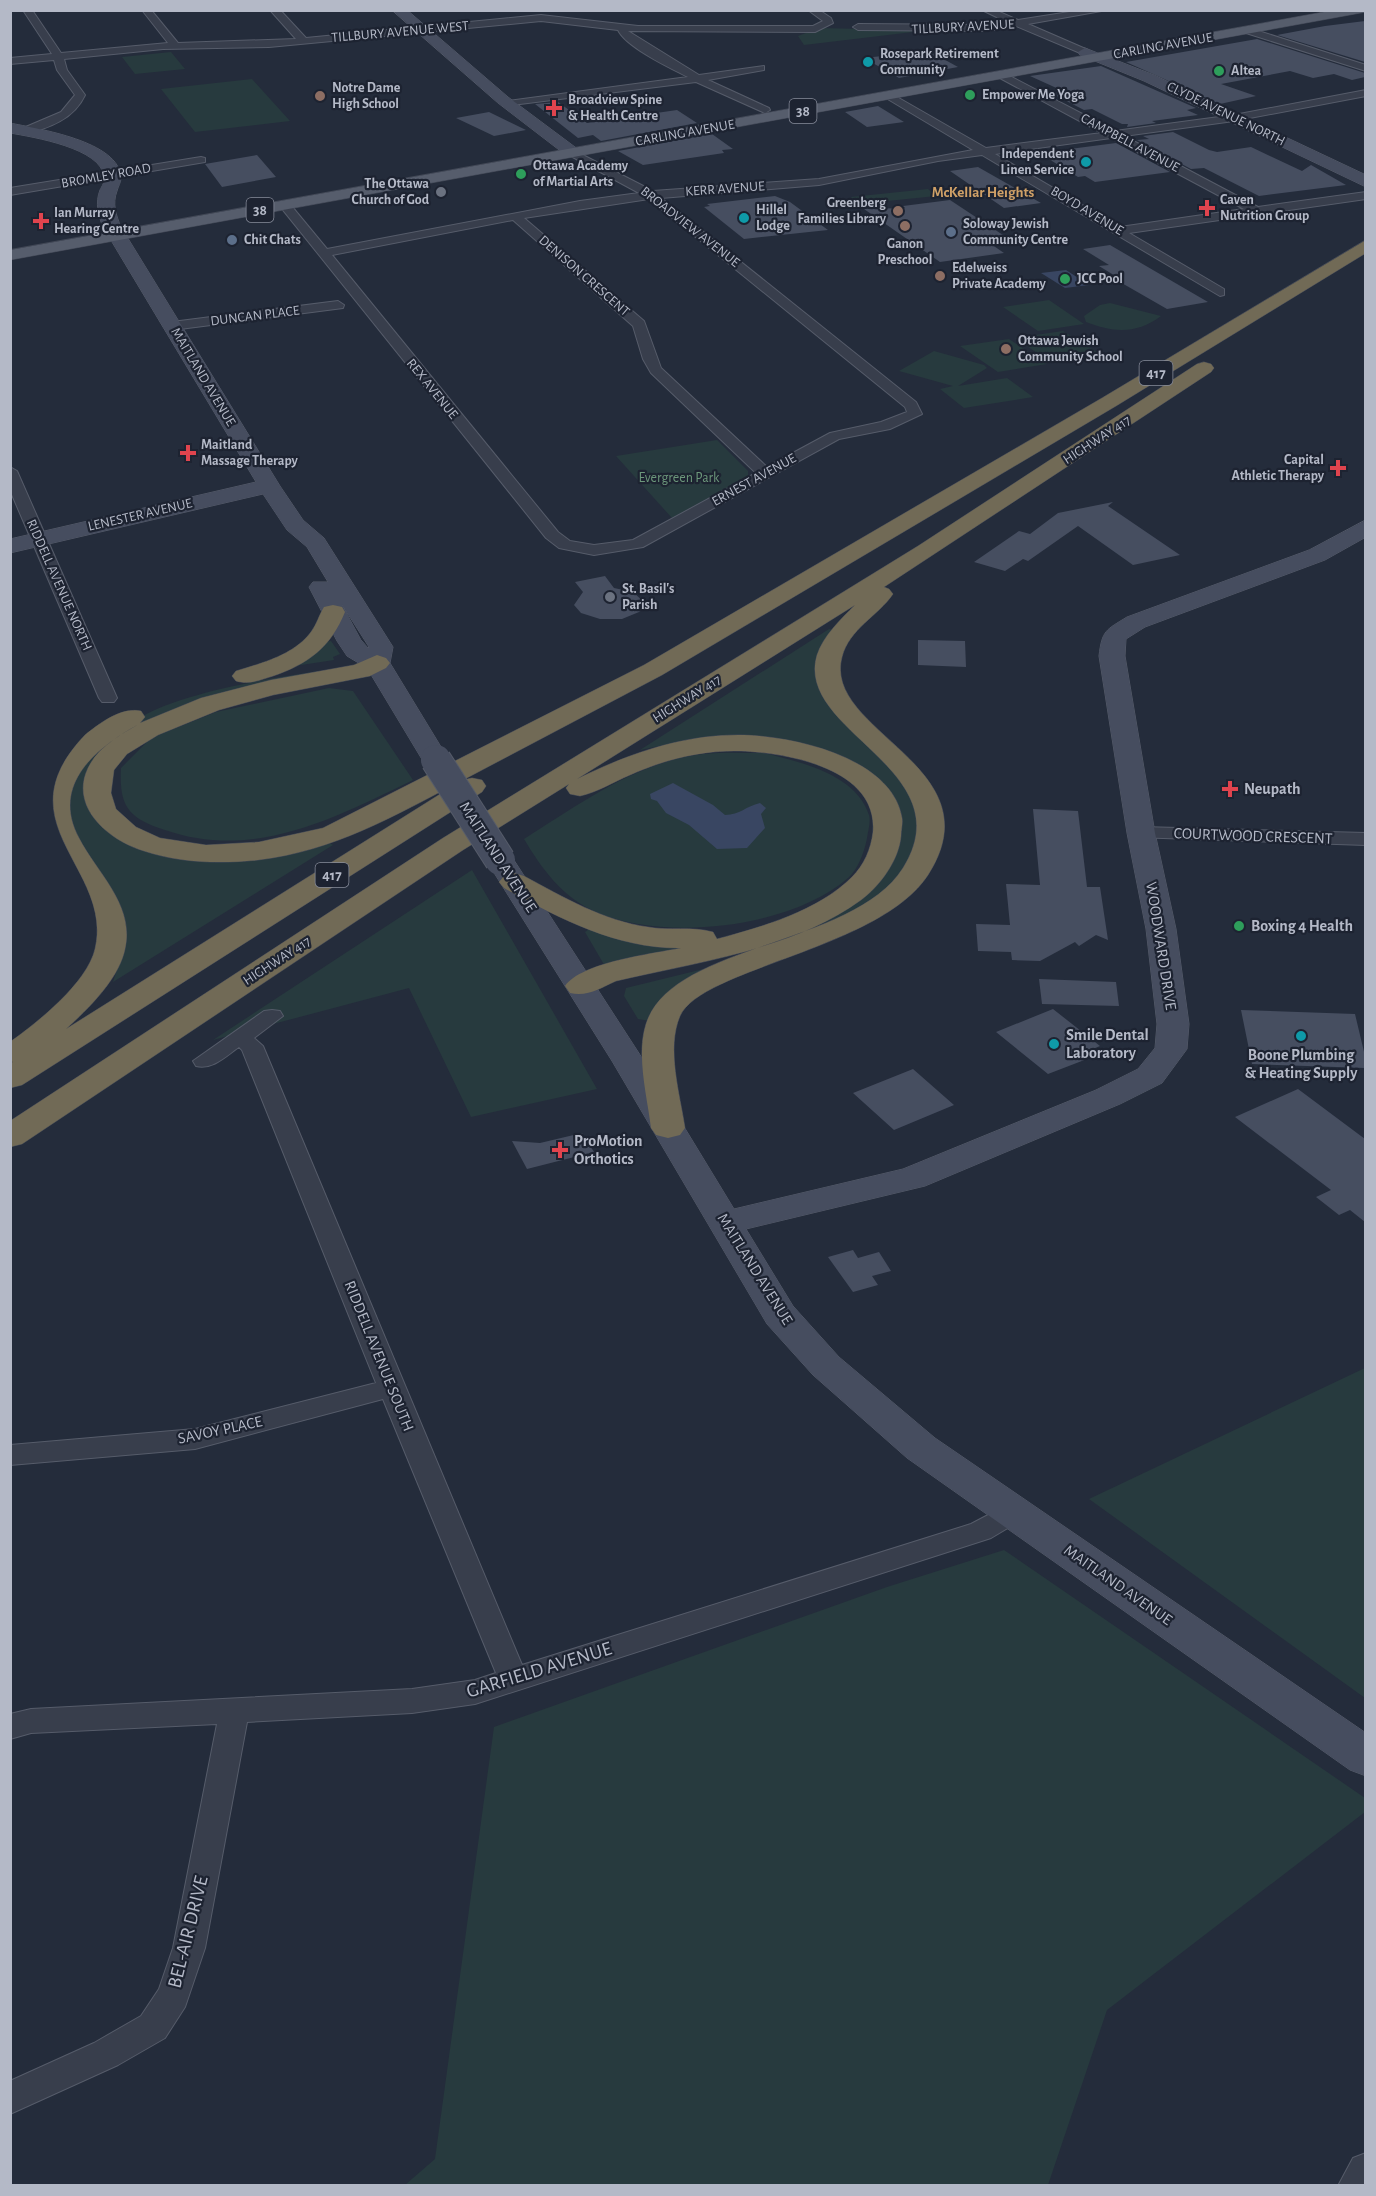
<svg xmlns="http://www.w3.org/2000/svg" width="1376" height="2196" font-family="'Alegreya Sans',sans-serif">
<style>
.green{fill:#273a3e}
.water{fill:#394662}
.building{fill:#464e60}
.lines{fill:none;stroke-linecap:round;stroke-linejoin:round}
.street-casing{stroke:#565c6a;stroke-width:2}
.secondary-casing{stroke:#565c6a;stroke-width:1}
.primary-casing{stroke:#414755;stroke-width:1}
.highway-casing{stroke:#434957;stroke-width:1}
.street{fill:#383e4c;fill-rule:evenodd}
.secondary{fill:#464d5f;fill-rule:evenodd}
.primary{fill:#565d6c;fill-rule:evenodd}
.highway{fill:#716a56;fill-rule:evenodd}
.secondary-bridge-casing{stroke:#565c6a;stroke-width:32;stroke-linecap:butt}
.secondary-bridge{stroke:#464d5f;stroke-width:30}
.culture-dot{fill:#0f9aa8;stroke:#1d2331;stroke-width:2}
.leisure-dot{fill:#2e9e5b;stroke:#1d2331;stroke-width:2}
.education-dot{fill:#8d6e63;stroke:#1d2331;stroke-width:2}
.health-dot{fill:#e0444e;stroke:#1d2331;stroke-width:2}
.worship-dot{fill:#6b7280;stroke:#1d2331;stroke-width:2}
.service-dot{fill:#5c6f8a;stroke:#1d2331;stroke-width:2}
.labels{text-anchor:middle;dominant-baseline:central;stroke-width:4.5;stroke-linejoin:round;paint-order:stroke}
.far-street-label{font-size:14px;fill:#b4b9c7;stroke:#1d2331}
.far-poi-label{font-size:14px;font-weight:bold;fill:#b4b9c7;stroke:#1d2331;text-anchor:start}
.far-park-label{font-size:14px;fill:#6c977b;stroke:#1d2331}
.shield{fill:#1d2331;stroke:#878c9a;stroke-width:1.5}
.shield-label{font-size:15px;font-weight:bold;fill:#b4b9c7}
.far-neighbourhood-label{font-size:15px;font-weight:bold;fill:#cfa067;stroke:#1d2331}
.poi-label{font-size:16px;font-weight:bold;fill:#b4b9c7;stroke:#1d2331;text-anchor:start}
.street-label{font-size:16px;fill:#b4b9c7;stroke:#1d2331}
.near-street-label{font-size:20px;fill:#b4b9c7;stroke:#1d2331}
</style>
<rect width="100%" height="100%" fill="#242c3b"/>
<path class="green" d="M819,28L907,30L913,32L804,45L798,36Z
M171,52L185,69L135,74L122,57Z
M252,79L290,121L195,132L161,89Z
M928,189L936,196L858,204L851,197Z
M1049,300L1084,324L1038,331L1003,307Z
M1110,303L1161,316C1137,334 1114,333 1086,322L1084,316L1100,305Z
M1063,331L1102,355L1052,363L1015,338Z
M1009,339L1047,364L998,372L960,346Z
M934,351L984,365L987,368L958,386L1007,378L1033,397L964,408L940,389L953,386L899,371Z
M717,440L748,471V476L672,518L616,456Z
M829,629L834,630L815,661L817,675L913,796L919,834L902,873L882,895L845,919L775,943L896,848L858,766L689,740L640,750Z
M331,641L340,654L333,657L334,660L288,667L323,642Z
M319,671L321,674L239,690L92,762L85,775V789L137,848L328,842L333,845L113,982L126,940L68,818L73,768C92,753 111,736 132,722C177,693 265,679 319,671Z
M329,688L353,691L413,780C335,818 254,861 165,830C128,818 119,806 121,768L151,738L216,712Z
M764,753C800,762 856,774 869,815C871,822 868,831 867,838C865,850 858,870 848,878C791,928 664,942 596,912C562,897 542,869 524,839C578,805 638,761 703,754C723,752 744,753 764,753Z
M472,870L597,1089L471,1117L409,988L213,1040Z
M589,929L693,947L606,968L585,932Z
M724,964L650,1021L638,1019L624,996L626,988Z
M1365,1368V1698L1089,1499Z
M1004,1550L1365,1798V1812L1107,2010L1048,2185H405L435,2159L494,1727L887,1587Z"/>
<path class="water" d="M1066,270L1089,285L1065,288L1041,273Z
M673,783L713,805L725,815C740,815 746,806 760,803L766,808L761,814L765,828L747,848L717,849L689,825L666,813L657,801L651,799L650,794Z"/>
<path class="building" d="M1365,21V62L1277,35L1325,26Z
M1257,39L1365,73V77L1352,80L1334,74L1313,78L1290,71L1221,84L1256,96L1220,104L1126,62Z
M929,51L958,67L899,78L864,58Z
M1101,66L1196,108L1187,110L1198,115L1152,121L1156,123L1127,127L1128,124H1122L1092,109L1084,110L1051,93L1063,91L1030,76Z
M558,102L587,123L677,110L697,123L601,141L593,135L578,138L535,104Z
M878,106L904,122L867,127L845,112Z
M489,112L526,130L494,136L456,118Z
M1173,132L1209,150L1217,152L1251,147L1302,171L1311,165L1346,185L1259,196L1204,168L1191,169L1137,140L1149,139L1143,136Z
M712,134L733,149L722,150L724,153L643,165L618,151Z
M1116,143L1170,172L1095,182L1085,176L1078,177L1039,153Z
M257,155L276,177L222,187L205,164Z
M978,167L1041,203L1004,208L950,171Z
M775,196L790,202L828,230L744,239L704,207L710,206L707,204Z
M950,200L1009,239L988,242L1004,253L940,262L864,209L905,208L903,206Z
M1110,245L1208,302L1167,309L1113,278L1117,277L1099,266L1109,265L1083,249Z
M1113,502L1108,506L1180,555L1133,565L1078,526L1028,561L1023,559L1005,571L974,562L1019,531L1030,534L1058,513Z
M605,576L614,588L633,592L646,604L639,612L622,619H600L581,613L574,605L583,592L575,582Z
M918,640L965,641L966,667L918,665Z
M1033,809L1078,811L1087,887H1100L1108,940L1096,935L1079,946L1075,942L1040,961L1012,960L1011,952L978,951L976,924L1010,925L1006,884L1040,885Z
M1039,979L1116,982L1119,1006L1042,1004Z
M1053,1009L1100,1046L1081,1054L1087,1059L1048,1074L996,1032Z
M1241,1010L1355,1014L1365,1056V1068L1252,1064Z
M913,1069L954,1105L894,1130L853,1093Z
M1298,1089L1365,1139V1222L1350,1210L1339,1215L1316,1197L1331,1190L1235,1117Z
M582,1133L594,1152L527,1169L512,1141L540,1143Z
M853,1250L858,1258L879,1252L891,1271L872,1276L878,1285L853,1292L828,1257Z"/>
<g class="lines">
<defs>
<path id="street" d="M23,10H32L61,53L168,43L142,10H151L178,43L296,39L270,10H280L306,38L541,15L638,26H813L823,21L808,10H819L831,18L833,23L815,32L628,31L699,75L764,66V70L708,80L769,108L770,110L765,113L696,82L504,106V102L508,101L688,77C670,68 626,47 618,30L541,21L269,47L163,49L64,59L67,70L85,95C74,119 49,128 25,134L20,131L21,129L61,112L75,95L57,70L54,60L10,64V58L52,54Z
M982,10H995L1018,20L1082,10H1107L1028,24L1088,50L1090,52L1085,55L1016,26L987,31L858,30L853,27L858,24L987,25L1007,22Z
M1249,28L1366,65V71L1246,33L1244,31Z
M1002,72L1115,131L1234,115L1366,90V96L1234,121L1124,136L1258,207L1366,192V199L1129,233L1224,289V295L1220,296L982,155L938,161L819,185L661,198L916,402L922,414L890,429L839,439L643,547L594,555L559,548L546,538L279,205L289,203L327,249L580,201L639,193L569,155V151L573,150L653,191L819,179L973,150L886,98V94L890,93L986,148L1102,133L998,77L997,75ZM1111,138L1244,209L1120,227L995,154ZM649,199L905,407L907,412L881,422L830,433L767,467L661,368L644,321L524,218ZM513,220L633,326L643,359L651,373L756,473L633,540L594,545L570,541L558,532L332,255Z
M201,157L205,158V162L10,195V188Z
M338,301L344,305L343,308L172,330L165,326L172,322Z
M10,467L17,471L117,698L114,702H102L99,698L10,490Z
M1141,827L1366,833V845L1134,837L1131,833Z
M272,1010L280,1011L283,1016L254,1038L263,1046L522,1665L971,1524L1011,1503L1021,1506L1025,1513L1021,1520L991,1538L475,1704L412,1713L247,1722L205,1948L185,2007L165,2038L118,2065L10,2114V2081L94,2043L141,2016L159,1989L173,1948L217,1724L31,1733L10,1739V1714L31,1709L412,1689L475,1680L496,1673L383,1399L195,1449L10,1465V1445L195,1429L376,1383L242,1050L239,1047C226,1056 213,1070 196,1066L193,1061L264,1011Z
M1366,2153V2186H1338L1353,2158Z"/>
<path id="secondary" d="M392,10H407L508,97L579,150L581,153L579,156H567L498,103Z
M1085,48L1154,75L1366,175V187L1144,81L1080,55L1078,52Z
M10,123C38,129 120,141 121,178C121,182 118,187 117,191C112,204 116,215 121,227L280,486L303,520L324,538L393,647L390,663L449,760L446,766L436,768L426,766L367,668L347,656L337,641L309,587L313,582H328L307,547L287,530L263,494L10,553V539L256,482L103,227C98,215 95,203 100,190C102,186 105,182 104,177C102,148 33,137 10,133ZM341,603L369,647L368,648L361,640Z
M1366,520V537L1325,560L1145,627L1126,639L1125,656L1155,833L1176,929L1189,1024L1187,1049L1162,1083L1120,1104L925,1186L746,1229L793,1306L839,1357L935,1438L1366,1733V1776L1350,1770L907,1458L813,1375L767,1324L612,1061L486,860L490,854L500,851L510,854L644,1061L734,1209L903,1169L1096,1090L1138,1069L1155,1048L1157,1024L1146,929L1127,833L1099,656C1102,630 1106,630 1127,617L1309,550Z"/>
<path id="primary" d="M1335,10L1366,12L10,260V250Z"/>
<path id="highway" d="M1366,240V253L1116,406L662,675L463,780L472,778L482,780L486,786L482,792L22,1085L10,1088V1063L13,1062L10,1061V1042C38,1022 87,983 95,949C114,868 0,824 85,735C100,723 121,707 141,711L145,717L140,723L201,698L271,680L354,665L377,655L386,658L390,663L386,668L370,676L273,695L219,710L158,735L127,754L114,770L111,793L116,809L136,827L160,838L206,845L259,842L323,828L644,665L1102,398ZM139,724C120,735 98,747 88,768C69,808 110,841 144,851C180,863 220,864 258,860C334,851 394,816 461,781L66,1029C88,1009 119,979 125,949C135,905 97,873 79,838C50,784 97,747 139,724Z
M1204,362L1211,364L1214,368L1211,372L884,587L889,589L893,594C878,616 849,629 842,657C822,732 998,766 928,875C880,949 701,968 680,1016C666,1049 680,1094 685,1128L680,1135L668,1138L656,1135L651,1128C647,1095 636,1056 646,1024C671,943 853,947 903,868C965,769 794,732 817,655C823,636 841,619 855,605L577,779C628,754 681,735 738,735C788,735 892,756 902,818C903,823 901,830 901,836C899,860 880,886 861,900C792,950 697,962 616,981C600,988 588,997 570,993L565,986C582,962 652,954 681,948C617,949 559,918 504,888L499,882L504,876L514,873L524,876C563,897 604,921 648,927C669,931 692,926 713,932L717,939C762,927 818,911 852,877C864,865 871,849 873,832C878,769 789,753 741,751C702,750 666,759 630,775C613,782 598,792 580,796L570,794L566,788L569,784L463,850L22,1144L10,1147V1121L443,838L918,546L1197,364Z
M333,605L342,607L345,612C331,647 308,664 273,676C260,680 249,685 236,681L232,676L236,671C262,663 294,655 311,632C317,624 319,615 324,607Z"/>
</defs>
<use href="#street" class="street-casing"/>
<use href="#secondary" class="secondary-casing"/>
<use href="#primary" class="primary-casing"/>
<use href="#highway" class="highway-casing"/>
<use href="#street" class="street"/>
<use href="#secondary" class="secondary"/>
<use href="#primary" class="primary"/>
<use href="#highway" class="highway"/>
<defs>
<path id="secondary-bridge" d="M436,760L500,860"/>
</defs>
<use href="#secondary-bridge" class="secondary-bridge-casing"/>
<use href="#secondary-bridge" class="secondary-bridge"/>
</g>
<g class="culture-dot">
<circle cx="868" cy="62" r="6"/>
<circle cx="1086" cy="162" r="6"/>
<circle cx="744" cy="218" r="6"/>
<circle cx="1301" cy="1036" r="6"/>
<circle cx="1054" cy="1044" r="6"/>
</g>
<g class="leisure-dot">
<circle cx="1219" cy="71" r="6"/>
<circle cx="970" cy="95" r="6"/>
<circle cx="521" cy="174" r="6"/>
<circle cx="1065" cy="279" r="6"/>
<circle cx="1239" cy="926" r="6"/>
</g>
<g class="education-dot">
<circle cx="320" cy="96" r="6"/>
<circle cx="898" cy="211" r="6"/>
<circle cx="905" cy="226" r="6"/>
<circle cx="940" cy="276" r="6"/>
<circle cx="1006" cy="349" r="6"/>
</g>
<g class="health-dot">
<path d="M551 99h6v6h6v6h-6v6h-6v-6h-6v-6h6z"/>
<path d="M1204 199h6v6h6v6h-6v6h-6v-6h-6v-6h6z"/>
<path d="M38 212h6v6h6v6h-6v6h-6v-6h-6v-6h6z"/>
<path d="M185 444h6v6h6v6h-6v6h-6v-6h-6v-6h6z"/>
<path d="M1335 459h6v6h6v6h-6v6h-6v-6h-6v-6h6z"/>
<path d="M1227 780h6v6h6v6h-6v6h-6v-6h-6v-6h6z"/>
<path d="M557 1141h6v6h6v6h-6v6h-6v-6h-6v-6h6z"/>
</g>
<g class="worship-dot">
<circle cx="441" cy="192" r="6"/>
<circle cx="610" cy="597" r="6"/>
</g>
<g class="service-dot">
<circle cx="951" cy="232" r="6"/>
<circle cx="232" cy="240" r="6"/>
</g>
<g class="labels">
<g class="far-street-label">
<text transform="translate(963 27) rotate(-3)">TILLBURY AVENUE</text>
<text transform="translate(400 32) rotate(-5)">TILLBURY AVENUE WEST</text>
<text transform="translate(1163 46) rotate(-10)">CARLING AVENUE</text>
<text transform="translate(1226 114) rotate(26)">CLYDE AVENUE NORTH</text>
<text transform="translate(685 133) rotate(-10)">CARLING AVENUE</text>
<text transform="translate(1130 143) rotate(28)">CAMPBELL AVENUE</text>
<text transform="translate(106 176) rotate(-10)">BROMLEY ROAD</text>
<text transform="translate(725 189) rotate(-4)">KERR AVENUE</text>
<text transform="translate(1087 211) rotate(31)">BOYD AVENUE</text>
<text transform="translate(690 227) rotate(38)">BROADVIEW AVENUE</text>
<text transform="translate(584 276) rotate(41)">DENISON CRESCENT</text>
<text transform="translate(255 316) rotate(-7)">DUNCAN PLACE</text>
<text transform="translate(203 377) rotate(59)">MAITLAND AVENUE</text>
<text transform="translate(432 389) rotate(51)">REX AVENUE</text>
<text transform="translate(1097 440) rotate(-33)">HIGHWAY 417</text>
<text transform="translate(754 480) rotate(-29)">ERNEST AVENUE</text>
<text transform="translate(140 515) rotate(-13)">LENESTER AVENUE</text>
<text transform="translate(59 585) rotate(66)">RIDDELL AVENUE NORTH</text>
<text transform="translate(687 699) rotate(-32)">HIGHWAY 417</text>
<text transform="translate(277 961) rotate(-33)">HIGHWAY 417</text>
</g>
<g class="far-poi-label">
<text x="880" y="54">Rosepark Retirement<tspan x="880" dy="16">Community</tspan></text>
<text x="1231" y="71">Altea</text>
<text x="332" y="88">Notre Dame<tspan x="332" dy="16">High School</tspan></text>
<text x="982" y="95">Empower Me Yoga</text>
<text x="568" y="100">Broadview Spine<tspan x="568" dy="16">&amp; Health Centre</tspan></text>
<text x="1074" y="154" text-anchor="end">Independent<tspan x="1074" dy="16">Linen Service</tspan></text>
<text x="533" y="166">Ottawa Academy<tspan x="533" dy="16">of Martial Arts</tspan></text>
<text x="429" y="184" text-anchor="end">The Ottawa<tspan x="429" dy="16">Church of God</tspan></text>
<text x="1220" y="200">Caven<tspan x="1220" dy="16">Nutrition Group</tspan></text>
<text x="886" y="203" text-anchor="end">Greenberg<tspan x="886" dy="16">Families Library</tspan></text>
<text x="756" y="210">Hillel<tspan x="756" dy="16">Lodge</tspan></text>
<text x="54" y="213">Ian Murray<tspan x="54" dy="16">Hearing Centre</tspan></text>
<text x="963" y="224">Soloway Jewish<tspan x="963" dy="16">Community Centre</tspan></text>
<text x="244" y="240">Chit Chats</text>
<text x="905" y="244" text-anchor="middle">Ganon<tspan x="905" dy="16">Preschool</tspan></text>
<text x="952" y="268">Edelweiss<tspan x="952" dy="16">Private Academy</tspan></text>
<text x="1077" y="279">JCC Pool</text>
<text x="1018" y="341">Ottawa Jewish<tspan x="1018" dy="16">Community School</tspan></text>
<text x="201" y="445">Maitland<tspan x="201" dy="16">Massage Therapy</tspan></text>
<text x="1324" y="460" text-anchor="end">Capital<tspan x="1324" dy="16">Athletic Therapy</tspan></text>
<text x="622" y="589">St. Basil's<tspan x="622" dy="16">Parish</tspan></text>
</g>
<g class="far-park-label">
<text x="679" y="478">Evergreen Park</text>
</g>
<g class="shield">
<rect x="789.5" y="99" width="27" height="24" rx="4.5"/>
<rect x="246.5" y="198" width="27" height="24" rx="4.5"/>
<rect x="1139.5" y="361" width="33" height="24" rx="4.5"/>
<rect x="315.5" y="863" width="33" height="24" rx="4.5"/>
</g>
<g class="shield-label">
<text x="803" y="111">38</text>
<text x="260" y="210">38</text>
<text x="1156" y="373">417</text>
<text x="332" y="875">417</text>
</g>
<g class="far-neighbourhood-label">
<text x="983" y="192">McKellar Heights</text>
</g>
<g class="poi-label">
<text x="1244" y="789">Neupath</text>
<text x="1251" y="926">Boxing 4 Health</text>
<text x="1066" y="1035">Smile Dental<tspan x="1066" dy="18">Laboratory</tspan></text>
<text x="1301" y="1055" text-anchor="middle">Boone Plumbing<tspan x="1301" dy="18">&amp; Heating Supply</tspan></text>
<text x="574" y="1141">ProMotion<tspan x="574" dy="18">Orthotics</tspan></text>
</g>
<g class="street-label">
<text transform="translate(1253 836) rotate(2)">COURTWOOD CRESCENT</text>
<text transform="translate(498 857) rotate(57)">MAITLAND AVENUE</text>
<text transform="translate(1161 946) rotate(81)">WOODWARD DRIVE</text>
<text transform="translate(755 1269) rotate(58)">MAITLAND AVENUE</text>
<text transform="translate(379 1356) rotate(68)">RIDDELL AVENUE SOUTH</text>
<text transform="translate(220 1430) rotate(-12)">SAVOY PLACE</text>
<text transform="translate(1118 1585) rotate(35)">MAITLAND AVENUE</text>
</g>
<g class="near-street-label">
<text transform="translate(539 1670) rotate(-17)">GARFIELD AVENUE</text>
<text transform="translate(188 1932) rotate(-76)">BEL-AIR DRIVE</text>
</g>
</g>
<rect width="1376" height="2196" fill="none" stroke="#b4b9c7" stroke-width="24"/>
</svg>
